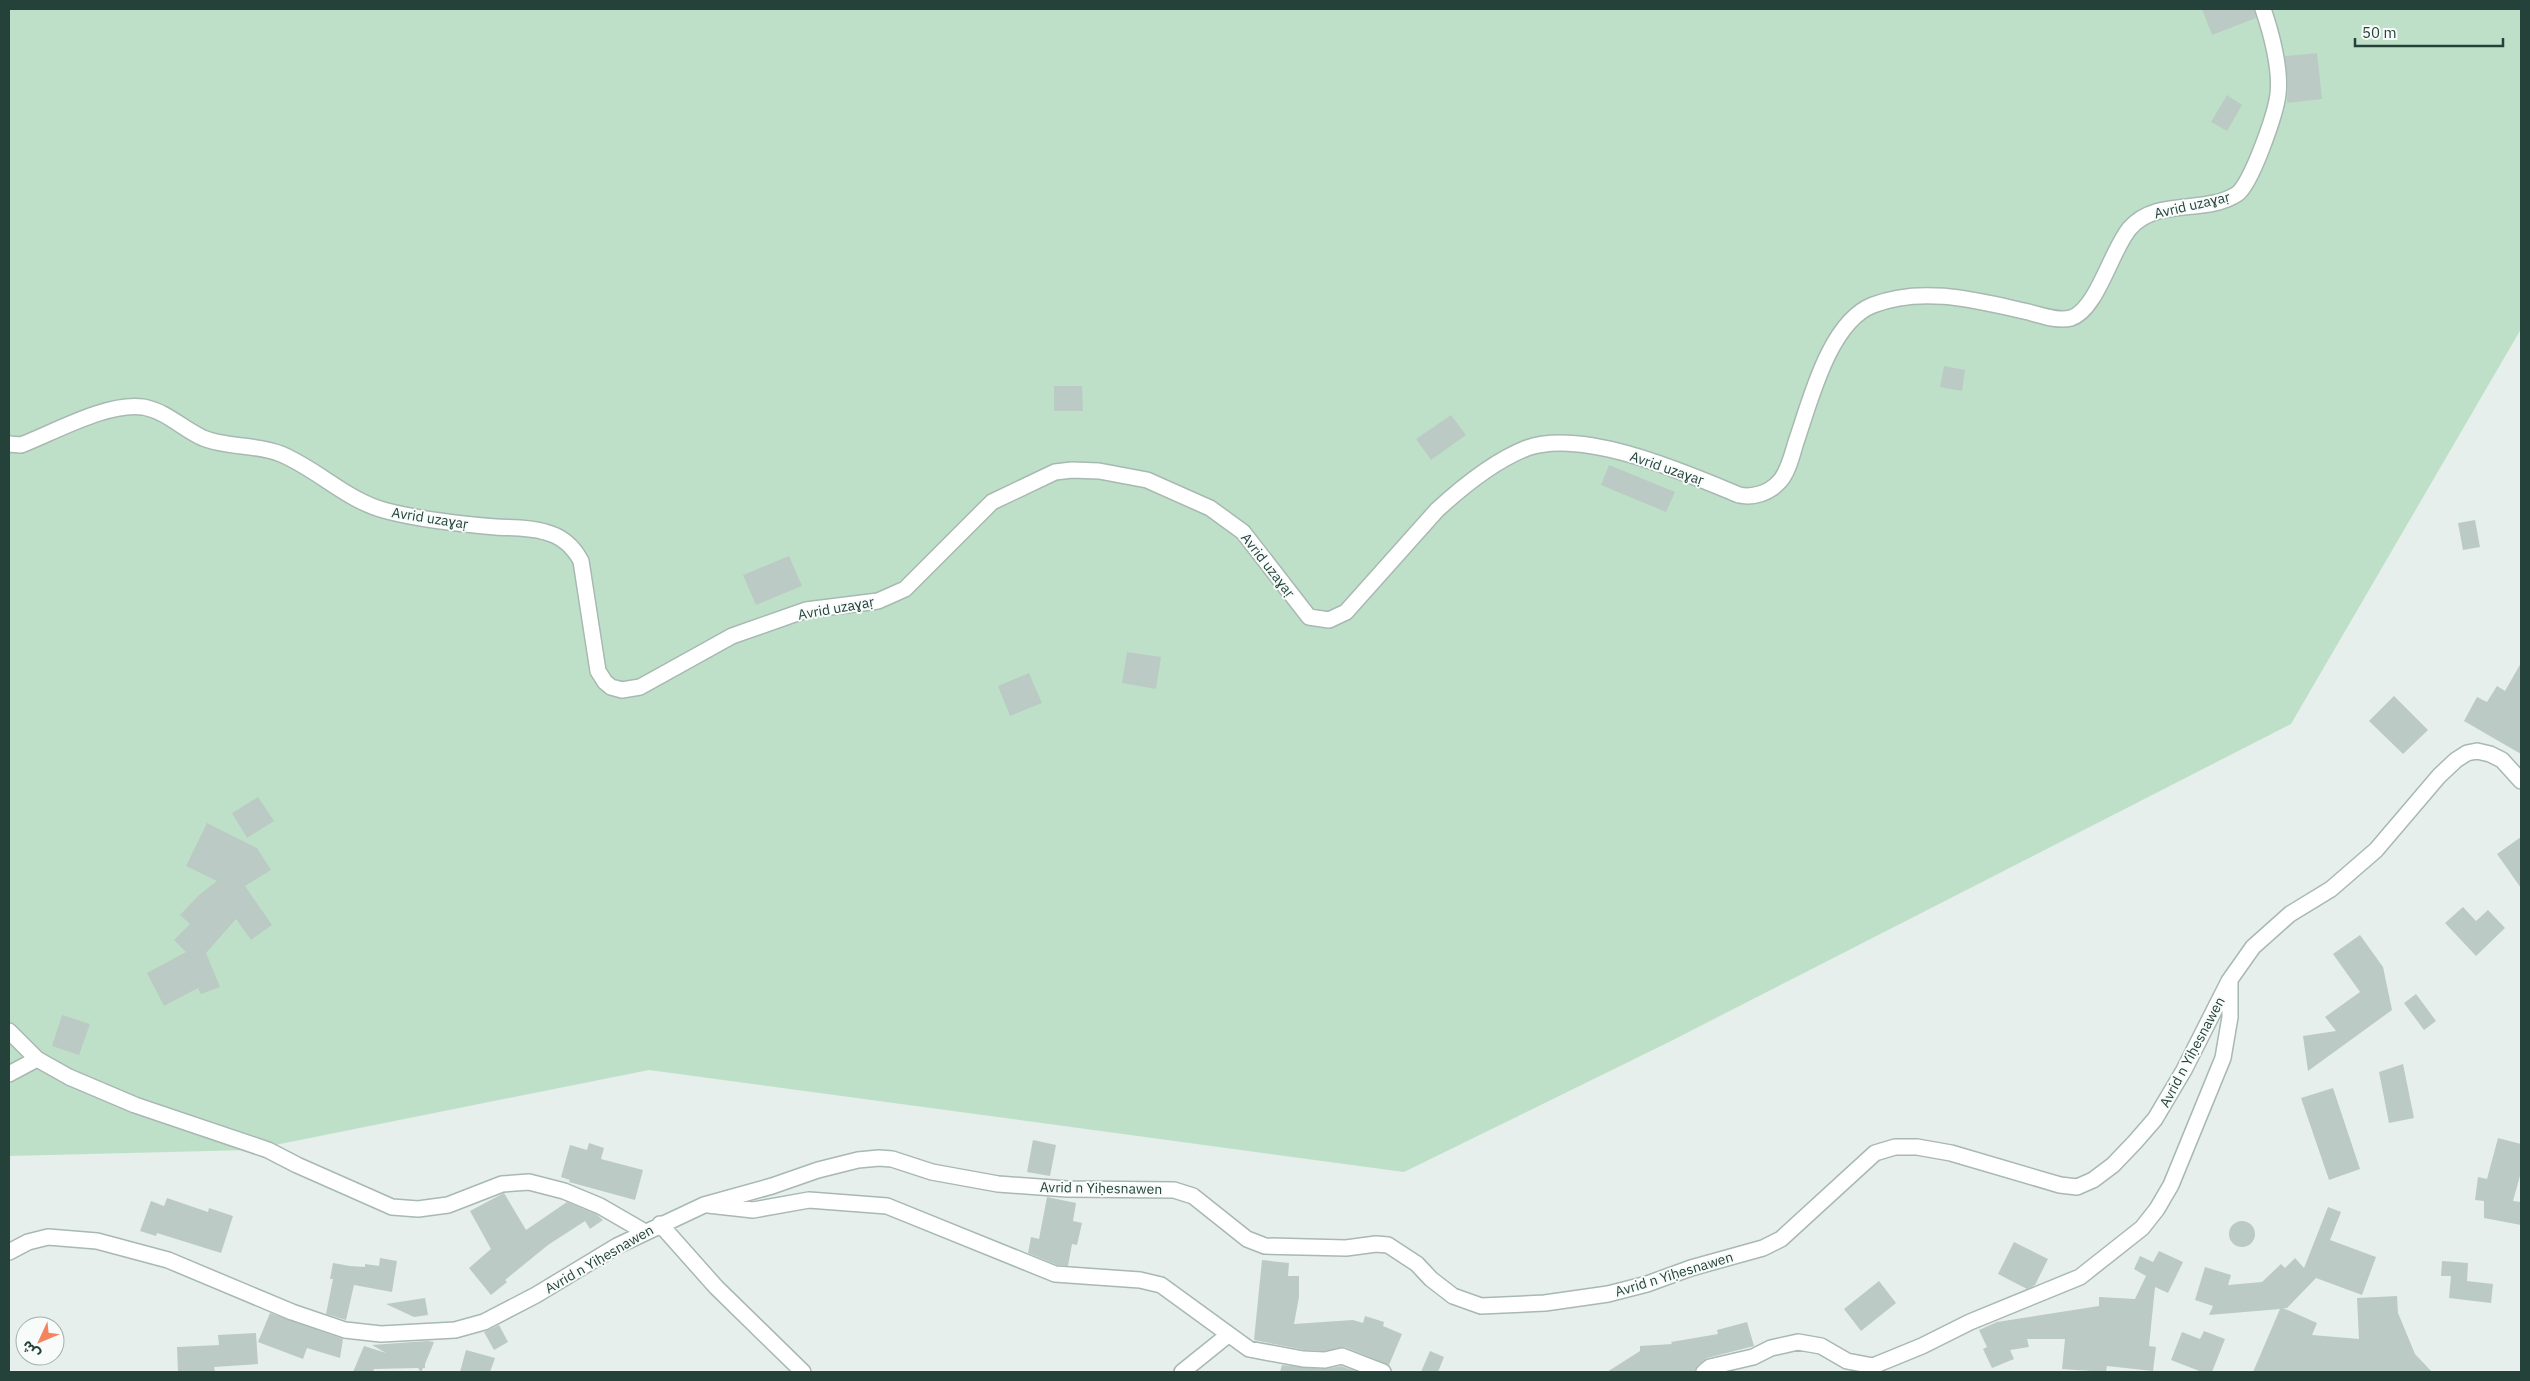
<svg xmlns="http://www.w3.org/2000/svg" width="2530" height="1381" viewBox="0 0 2530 1381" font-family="'IBM Plex Sans','Noto Sans Arabic',sans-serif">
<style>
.green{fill:#bfe0c8}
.building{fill:#bbcac4}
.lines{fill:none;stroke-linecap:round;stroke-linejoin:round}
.minor-casing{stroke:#a8b8b2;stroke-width:18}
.minor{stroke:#fff;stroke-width:15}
.labels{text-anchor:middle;stroke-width:4;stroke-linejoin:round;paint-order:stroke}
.street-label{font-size:14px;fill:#24423a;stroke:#f7fbf9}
</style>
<rect width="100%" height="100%" fill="#e6efeb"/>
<path class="green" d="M 9,9 L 2521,9 L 2521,329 L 2291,724 L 1669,1042 L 1404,1172 L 649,1070 L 250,1150 L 9,1156 Z"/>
<path class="building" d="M 2202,9 L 2254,9 L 2256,18 L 2212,35 Z
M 2317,53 L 2322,99 L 2287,103 L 2288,84 L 2285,56 Z
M 2227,95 L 2242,105 L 2227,131 L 2211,122 Z
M 1944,366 L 1965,370 L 1962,391 L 1940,387 Z
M 1054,386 L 1082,386 L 1083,411 L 1054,411 Z
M 1451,415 L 1466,435 L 1431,460 L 1416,439 Z
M 1609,465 L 1675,492 L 1666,512 L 1601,485 Z
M 2475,520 L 2480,547 L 2463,550 L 2458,523 Z
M 789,556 L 802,586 L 756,605 L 743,575 Z
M 1127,652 L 1161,657 L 1156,689 L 1122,683 Z
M 2521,663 L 2521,754 L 2464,721 L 2477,697 L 2487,702 L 2497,686 L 2505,691 Z
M 1029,673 L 1042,703 L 1010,716 L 998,686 Z
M 2394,696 L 2428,730 L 2403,754 L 2369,721 Z
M 258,797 L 274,821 L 247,838 L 232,813 Z
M 207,823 L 257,848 L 271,870 L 245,886 L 272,925 L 251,940 L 236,919 L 206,953 L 220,987 L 201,994 L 198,988 L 164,1006 L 147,973 L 186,952 L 174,940 L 190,924 L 180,915 L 199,895 L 217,881 L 186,866 Z
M 2521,837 L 2521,888 L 2497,854 Z
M 2463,907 L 2476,921 L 2488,910 L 2505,928 L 2476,956 L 2445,923 Z
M 2360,935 L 2383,967 L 2392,1010 L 2308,1071 L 2303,1036 L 2336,1031 L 2325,1017 L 2360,992 L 2333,954 Z
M 2416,994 L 2436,1021 L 2424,1030 L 2404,1003 Z
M 62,1015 L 90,1024 L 79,1055 L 52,1046 Z
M 2403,1064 L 2414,1118 L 2389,1123 L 2379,1072 Z
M 2333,1088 L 2360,1169 L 2329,1180 L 2301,1098 Z
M 2498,1138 L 2521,1144 L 2521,1172 L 2513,1201 L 2521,1202 L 2521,1225 L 2484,1218 L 2484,1201 L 2475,1200 L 2478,1177 L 2487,1179 Z
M 1033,1140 L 1056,1145 L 1050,1176 L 1027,1172 Z
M 589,1143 L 604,1148 L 601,1159 L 643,1170 L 635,1200 L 569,1182 L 570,1180 L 561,1177 L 570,1145 L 587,1150 Z
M 504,1193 L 526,1230 L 567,1202 L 596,1214 L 603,1220 L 590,1229 L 585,1221 L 548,1245 L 505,1280 L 507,1282 L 491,1295 L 469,1268 L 491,1249 L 470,1211 Z
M 1047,1197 L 1076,1203 L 1073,1221 L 1082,1223 L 1077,1245 L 1072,1244 L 1068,1266 L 1057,1265 L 1028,1253 L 1031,1237 L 1039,1239 Z
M 167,1198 L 208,1212 L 209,1208 L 233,1216 L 221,1253 L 157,1233 L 156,1236 L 140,1231 L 151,1201 L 164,1206 Z
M 2328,1207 L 2341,1212 L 2330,1240 L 2376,1257 L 2362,1295 L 2316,1278 L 2287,1308 L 2283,1308 L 2317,1323 L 2312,1335 L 2359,1339 L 2357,1298 L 2397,1296 L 2398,1313 L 2415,1354 L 2432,1372 L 2253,1372 L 2280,1309 L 2209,1315 L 2213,1306 L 2195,1300 L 2205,1267 L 2231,1275 L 2228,1285 L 2262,1282 L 2281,1264 L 2285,1268 L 2295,1258 L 2304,1268 Z
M2229 1234a13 13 0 1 1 26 0a13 13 0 1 1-26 0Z
M 2014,1242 L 2048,1259 L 2035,1285 L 2027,1289 L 1998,1274 Z
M 2159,1251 L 2183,1262 L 2168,1293 L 2155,1287 L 2149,1346 L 2156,1347 L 2153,1371 L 2107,1366 L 2106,1372 L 2062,1369 L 2065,1339 L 2027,1339 L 2029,1347 L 2010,1350 L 2014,1359 L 1992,1368 L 1983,1349 L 1987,1347 L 1979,1330 L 1997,1322 L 2099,1306 L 2099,1297 L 2135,1299 L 2146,1276 L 2134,1269 L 2140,1256 L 2153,1262 Z
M 380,1258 L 397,1261 L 392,1292 L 354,1285 L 346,1320 L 326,1314 L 333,1279 L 330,1279 L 333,1263 L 350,1266 L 365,1267 L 365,1264 L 379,1266 Z
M 1262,1260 L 1289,1263 L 1288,1276 L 1299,1276 L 1299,1297 L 1294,1324 L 1353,1320 L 1363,1323 L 1365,1316 L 1384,1322 L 1383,1326 L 1402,1334 L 1389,1365 L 1345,1347 L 1324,1351 L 1304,1350 L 1254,1340 Z
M 2442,1261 L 2468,1263 L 2467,1281 L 2493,1284 L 2491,1303 L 2449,1298 L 2451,1276 L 2441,1276 Z
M 1879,1281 L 1896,1303 L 1861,1331 L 1844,1309 Z
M 425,1298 L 428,1315 L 414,1317 L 386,1304 Z
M 270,1313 L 343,1339 L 340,1358 L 307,1348 L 303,1359 L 258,1342 Z
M 1747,1322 L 1754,1346 L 1707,1358 L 1698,1365 L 1695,1372 L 1607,1372 L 1640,1351 L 1640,1346 L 1672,1344 L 1671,1342 L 1718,1334 L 1717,1330 Z
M 499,1325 L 508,1342 L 494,1350 L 484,1332 Z
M 2204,1331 L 2225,1339 L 2212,1372 L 2202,1372 L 2171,1360 L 2182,1332 L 2200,1339 Z
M 256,1333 L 258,1364 L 214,1367 L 215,1372 L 178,1372 L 177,1347 L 219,1345 L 218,1335 Z
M 427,1341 L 434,1342 L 425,1364 L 425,1368 L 423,1368 L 421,1372 L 418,1368 L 374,1369 L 373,1372 L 353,1372 L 364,1346 L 386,1353 L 372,1345 Z
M 466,1350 L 495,1358 L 490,1372 L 460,1372 Z
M 1430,1351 L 1444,1357 L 1438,1372 L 1421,1372 Z
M 1282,1365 L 1325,1369 L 1341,1366 L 1358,1372 L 1280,1372 Z"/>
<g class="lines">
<g class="minor-casing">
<path id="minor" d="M 9,444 L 21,445 C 55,432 107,402 143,407 C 166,411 183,429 203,438 C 227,448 257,444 281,454 C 319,470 347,501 387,511 C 422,520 459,524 496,527 C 511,528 529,527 545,532 C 562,536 573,546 581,561 L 598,671 L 605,682 L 611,687 L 622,690 L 640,687 L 732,636 L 806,610 L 878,601 L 905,589 L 992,502 L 1055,472 L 1072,470 L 1099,471 L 1147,480 L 1210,508 L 1243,532 L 1309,617 L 1329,620 L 1346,612 L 1437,510 C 1461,488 1496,460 1527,448 C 1584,428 1686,473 1739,495 C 1753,498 1769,493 1779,482 C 1788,473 1792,455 1796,442 C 1810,402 1829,322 1873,305 C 1922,286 1975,300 2024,311 C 2038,314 2057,322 2071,318 C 2097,310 2112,248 2130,228 C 2157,197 2205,215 2237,194 C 2251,185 2276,113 2278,94 C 2281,69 2271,32 2263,9
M 9,1031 L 37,1059 L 69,1077 L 135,1105 L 268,1150 L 297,1165 L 392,1207 L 418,1209 L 448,1205 L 502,1184 L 529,1182 L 564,1191 L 600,1206 L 645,1232
M 9,1074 L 37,1059
M 708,1205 L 753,1210 L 809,1200 L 887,1206 L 1055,1274 L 1140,1280 L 1161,1285 L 1249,1349 L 1303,1359 L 1325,1360 L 1342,1356 L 1383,1372
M 660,1224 L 716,1287 L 803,1372
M 9,1252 L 28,1242 L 48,1237 L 97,1241 L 168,1260 L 292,1312 L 345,1330 L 381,1334 L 455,1330 L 484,1322 L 536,1295 L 617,1246 L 704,1205 L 772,1186 L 818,1170 L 858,1160 L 879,1158 L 892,1159 L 932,1172 L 998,1184 L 1067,1189 L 1174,1190 L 1193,1196 L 1247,1239 L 1265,1246 L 1346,1248 L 1376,1244 L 1388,1245 L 1417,1264 L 1431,1279 L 1453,1296 L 1481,1306 L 1545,1303 L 1608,1294 L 1647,1284 L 1691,1268 L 1763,1248 L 1781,1239 L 1875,1153 L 1895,1147 L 1917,1147 L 1951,1153 L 2060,1185 L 2077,1187 L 2093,1180 L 2113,1165 L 2135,1142 L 2155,1119 L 2184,1070 L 2229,981 L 2253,947 L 2290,914 L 2331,889 L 2376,850 L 2439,776 L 2456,760 L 2467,753 L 2477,751 L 2490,754 L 2502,760 L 2521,781
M 1182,1372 L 1228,1335
M 1704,1372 L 1710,1367 L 1753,1357 L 1771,1348 L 1798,1342 L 1821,1346 L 1847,1361 L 1873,1366 L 1922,1346 L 1970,1322 L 2080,1277 L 2142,1228 L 2157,1209 L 2171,1185 L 2223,1058 L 2230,1017 L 2230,982"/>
</g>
<use href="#minor" class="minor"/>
</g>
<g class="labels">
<g class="street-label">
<text transform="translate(2192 205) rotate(-13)" y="5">Avrid uzaɣaṛ</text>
<text transform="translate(1667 468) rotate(19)" y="5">Avrid uzaɣaṛ</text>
<text transform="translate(430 518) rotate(9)" y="5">Avrid uzaɣaṛ</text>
<text transform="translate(1268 565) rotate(52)" y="5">Avrid uzaɣaṛ</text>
<text transform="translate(836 608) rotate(-10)" y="5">Avrid uzaɣaṛ</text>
<text transform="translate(2192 1052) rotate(-62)" y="5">Avrid n Yiḥesnawen</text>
<text transform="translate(1101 1188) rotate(1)" y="5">Avrid n Yiḥesnawen</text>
<text transform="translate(599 1259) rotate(-30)" y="5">Avrid n Yiḥesnawen</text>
<text transform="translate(1674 1274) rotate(-17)" y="5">Avrid n Yiḥesnawen</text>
</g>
</g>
<rect width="2530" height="1381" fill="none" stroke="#24423a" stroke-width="20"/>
<g transform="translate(40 1341) rotate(226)"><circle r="24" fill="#f7fbf9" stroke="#a3b1ad"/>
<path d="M0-4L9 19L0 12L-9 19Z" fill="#f4845f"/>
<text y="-8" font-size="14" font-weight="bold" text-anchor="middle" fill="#24423a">ش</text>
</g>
<path d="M2355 38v8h148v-8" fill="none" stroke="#24423a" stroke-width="2.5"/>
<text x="2362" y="38" font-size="15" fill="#24423a" stroke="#f7fbf9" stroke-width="4" paint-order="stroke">50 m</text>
</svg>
